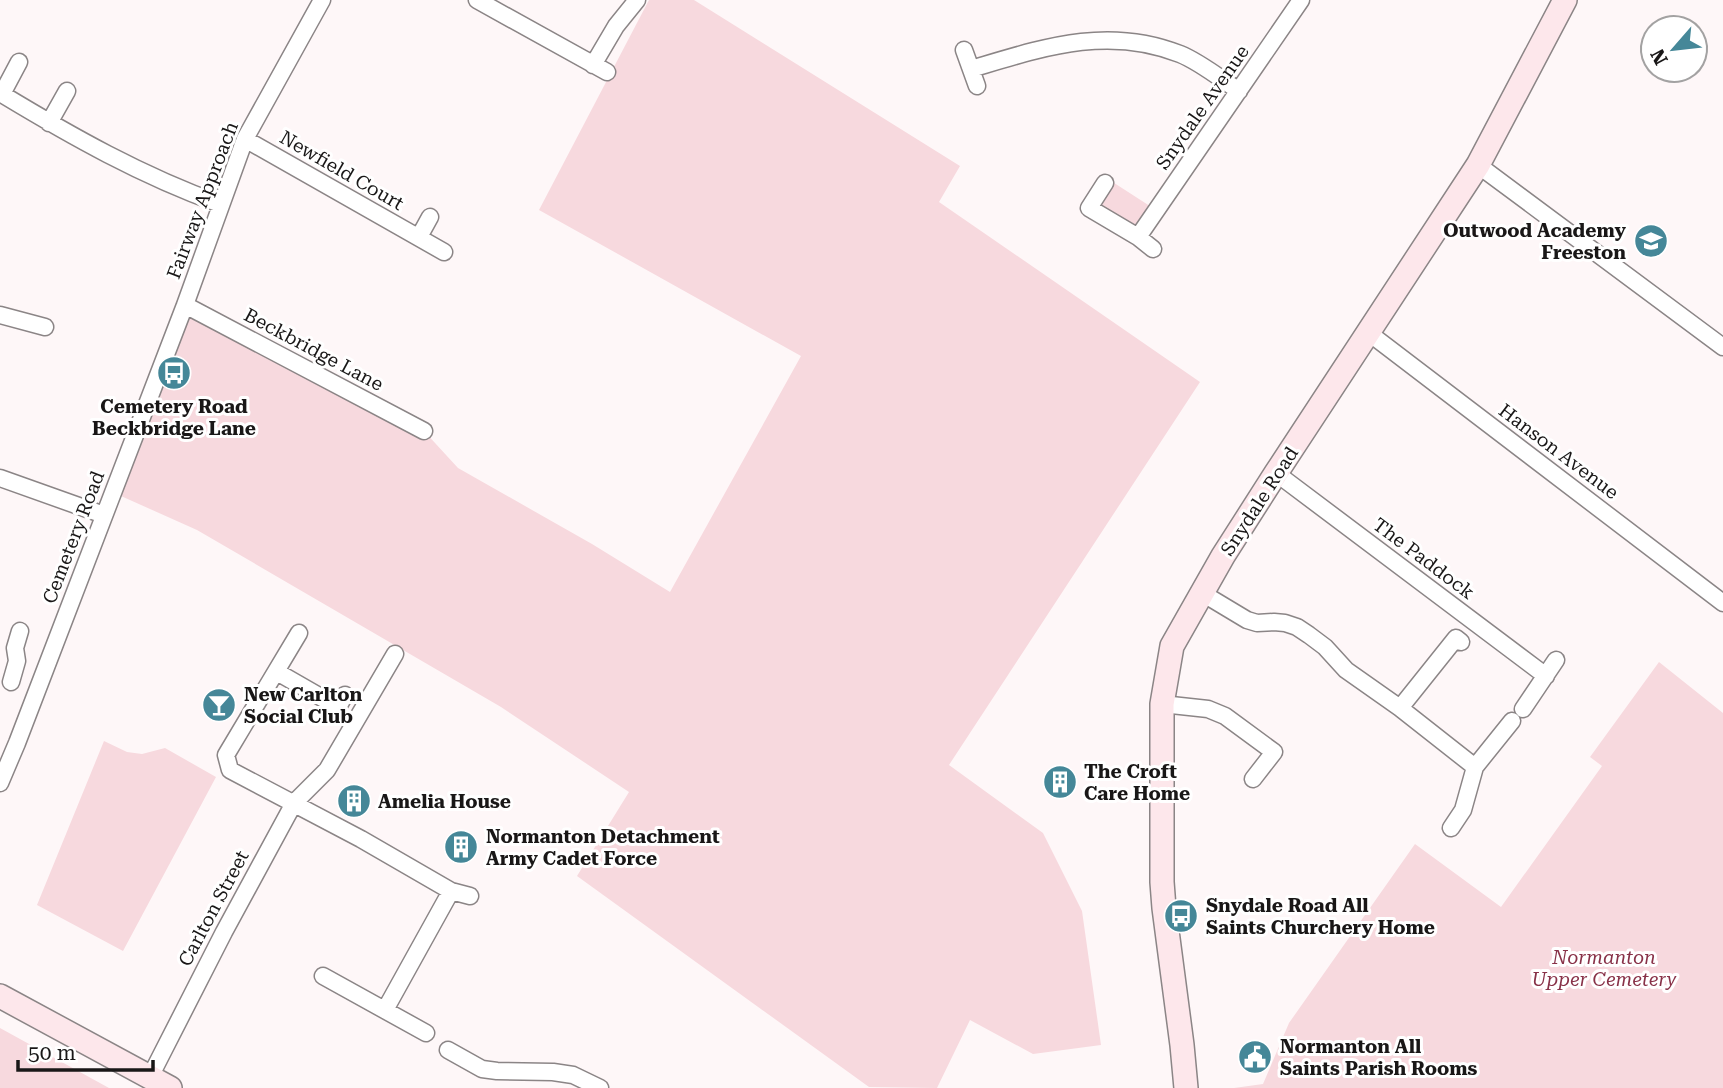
<svg xmlns="http://www.w3.org/2000/svg" width="1723" height="1088" viewBox="0 0 1723 1088" font-family="'Roboto Serif',serif">
<style>
.green{fill:#f7d9de}
.lines{fill:none;stroke-linecap:round;stroke-linejoin:round}
.street-casing{stroke:#8b8586;stroke-width:19}
.secondary-casing{stroke:#8b8586;stroke-width:26}
.street{stroke:#fff;stroke-width:16}
.secondary{stroke:#fde7eb;stroke-width:23}
.labels{text-anchor:middle;stroke-width:6;stroke-linejoin:round;paint-order:stroke}
.street-label{font-size:19px;fill:#191717;stroke:#fff}
.poi-label{font-size:19px;font-weight:bold;fill:#191717;stroke:#fff;text-anchor:start}
.park-label{font-size:19px;font-style:italic;fill:#883148;stroke:#fff}
</style>
<rect width="100%" height="100%" fill="#fef7f8"/>
<path class="green" d="M 649,0 L 694,0 L 960,166 L 939,202 L 1200,382 L 949,765 L 1043,833 L 1082,911 L 1101,1045 L 1033,1054 L 970,1020 L 937,1088 L 869,1087 L 577,876 L 629,792 L 501,707 L 197,530 L 112,492 L 185,305 L 424,431 L 458,468 L 592,544 L 670,592 L 801,356 L 539,210 Z
M 1108,179 L 1156,210 L 1138,237 L 1089,208 Z
M 1659,662 L 1723,713 L 1723,1088 L 1234,1088 L 1263,1084 L 1289,1023 L 1415,844 L 1501,907 L 1602,766 L 1590,757 Z
M 104,741 L 127,752 L 142,754 L 165,748 L 216,777 L 123,951 L 37,905 Z
M 0,1028 L 109,1088 L 0,1088 Z"/>
<g class="lines">
<g class="street-casing">
<path id="street" d="M 477,0 L 607,72
M 964,50 L 977,86
M 593,65 L 616,26 L 637,0
M 971,69 C 1042,48 1107,25 1180,54 C 1200,62 1221,79 1239,91
M 0,93 C 71,136 142,176 220,204
M 2,94 L 19,62
M 49,123 L 67,91
M 245,139 L 444,252
M 1478,165 L 1723,347
M 1105,183 L 1089,208 L 1138,237 L 1153,249
M 419,237 L 430,217
M 1138,237 L 1301,0
M 185,305 L 424,431
M 0,315 L 45,327
M 1369,333 L 1723,603
M 1276,473 L 1546,676
M 0,478 L 104,515
M 1202,593 L 1247,620 L 1257,623 L 1274,622 L 1285,623 L 1297,627 L 1309,635 L 1325,647 L 1346,670 L 1400,708 L 1475,767
M 299,633 L 226,755 L 230,770 L 361,839 L 451,891 L 470,896
M 277,672 L 338,707 L 345,695
M 11,682 L 17,661 L 15,648 L 20,631
M 1162,704 L 1208,709 L 1225,716 L 1274,752 L 1253,779
M 1400,708 L 1456,638 L 1461,642
M 1523,709 L 1556,660
M 0,783 L 17,743 L 185,305 L 245,139 L 322,0
M 1451,828 L 1463,810 L 1475,767 L 1512,721
M 323,976 L 426,1033
M 385,1010 L 451,891
M 448,1050 L 482,1069 L 497,1071 L 553,1072 L 573,1075 L 600,1088
M 150,1077 L 224,932 L 294,803 L 327,770 L 395,654"/>
</g>
<g class="secondary-casing">
<path id="secondary" d="M 0,996 L 170,1088
M 1186,1088 L 1182,1045 L 1164,908 L 1162,882 L 1162,704 L 1172,646 L 1223,556 L 1276,473 L 1478,165 L 1565,0"/>
</g>
<use href="#street" class="street"/>
<use href="#secondary" class="secondary"/>
</g>
<defs>
<g id="school-disc" transform="scale(1.75)"><circle r="9.5" fill="#458798" stroke="#fff"/><path d="M0-5L7-2L0 1L-7-2ZM-4 1L0 2.5L4 1V4Q0 6-4 4Z" fill="#fff"/></g>
<g id="bus-disc" transform="scale(1.75)"><circle r="9.5" fill="#458798" stroke="#fff"/><path d="M-5-6H5V4H4V6H2V4H-2V6H-4V4H-5ZM-3.5-4V0h7V-4ZM-3.5 1.2v1.5H-2V1.2ZM2 1.2v1.5H3.5V1.2Z" fill="#fff"/></g>
<g id="bar-disc" transform="scale(1.75)"><circle r="9.5" fill="#458798" stroke="#fff"/><path d="M-6-5H6L.8 .8V4.5H3.5V6h-7V4.5H-.8V.8Z" fill="#fff"/></g>
<g id="building-disc" transform="scale(1.75)"><circle r="9.5" fill="#458798" stroke="#fff"/><path d="M-4-6H4V6H1V3H-1V6H-4ZM-2.5-4.3h1.7v1.8h-1.7ZM.8-4.3h1.7v1.8H.8ZM-2.5-1h1.7V.8h-1.7ZM.8-1h1.7V.8H.8Z" fill="#fff"/></g>
<g id="civic-disc" transform="scale(1.75)"><circle r="9.5" fill="#458798" stroke="#fff"/><path d="M-.6-6.5H3V-4.5H.6V-3L4-1V1h2V6H-6V1h2V-1L-.6-3ZM-1.2 2.5V6h2.4V2.5Z" fill="#fff"/></g>
</defs>
<g fill-rule="evenodd">
<use href="#school-disc" x="1651" y="241"/>
<use href="#bus-disc" x="174" y="373"/>
<use href="#bar-disc" x="219" y="705"/>
<use href="#building-disc" x="1060" y="782"/>
<use href="#building-disc" x="354" y="801"/>
<use href="#building-disc" x="461" y="847"/>
<use href="#bus-disc" x="1181" y="916"/>
<use href="#civic-disc" x="1255" y="1057"/>
</g>
<g class="labels">
<g class="street-label">
<text transform="translate(1202 107) rotate(-55)" y="7">Snydale Avenue</text>
<text transform="translate(342 170) rotate(30)" y="7">Newfield Court</text>
<text transform="translate(202 200) rotate(-69)" y="7">Fairway Approach</text>
<text transform="translate(314 349) rotate(28)" y="7">Beckbridge Lane</text>
<text transform="translate(1559 451) rotate(37)" y="7">Hanson Avenue</text>
<text transform="translate(1259 501) rotate(-57)" y="7">Snydale Road</text>
<text transform="translate(73 537) rotate(-69)" y="7">Cemetery Road</text>
<text transform="translate(1424 558) rotate(37)" y="7">The Paddock</text>
<text transform="translate(213 908) rotate(-62)" y="7">Carlton Street</text>
</g>
<g class="poi-label">
<text x="1626" y="237" text-anchor="end">Outwood Academy<tspan x="1626" dy="22">Freeston</tspan></text>
<text x="174" y="413" text-anchor="middle">Cemetery Road<tspan x="174" dy="22">Beckbridge Lane</tspan></text>
<text x="244" y="701">New Carlton<tspan x="244" dy="22">Social Club</tspan></text>
<text x="1084" y="778">The Croft<tspan x="1084" dy="22">Care Home</tspan></text>
<text x="378" y="808">Amelia House</text>
<text x="486" y="843">Normanton Detachment<tspan x="486" dy="22">Army Cadet Force</tspan></text>
<text x="1206" y="912">Snydale Road All<tspan x="1206" dy="22">Saints Churchery Home</tspan></text>
<text x="1280" y="1053">Normanton All<tspan x="1280" dy="22">Saints Parish Rooms</tspan></text>
</g>
<g class="park-label">
<text x="1604" y="964">Normanton<tspan x="1604" dy="22">Upper Cemetery</tspan></text>
</g>
</g>
<g transform="translate(1674 49) rotate(242)"><circle r="33" fill="#ffffff" stroke="#a3a2a2" stroke-width="2"/>
<path d="M0-5L12 26L0 18L-12 26Z" fill="#458798"/>
<text y="-10" font-size="19" font-weight="bold" text-anchor="middle" fill="#191717">N</text>
</g>
<path d="M18 1060v10h135v-10" fill="none" stroke="#191717" stroke-width="3.5"/>
<text x="28" y="1060" font-size="21" fill="#191717" stroke="#ffffff" stroke-width="5" paint-order="stroke">50 m</text>
</svg>
